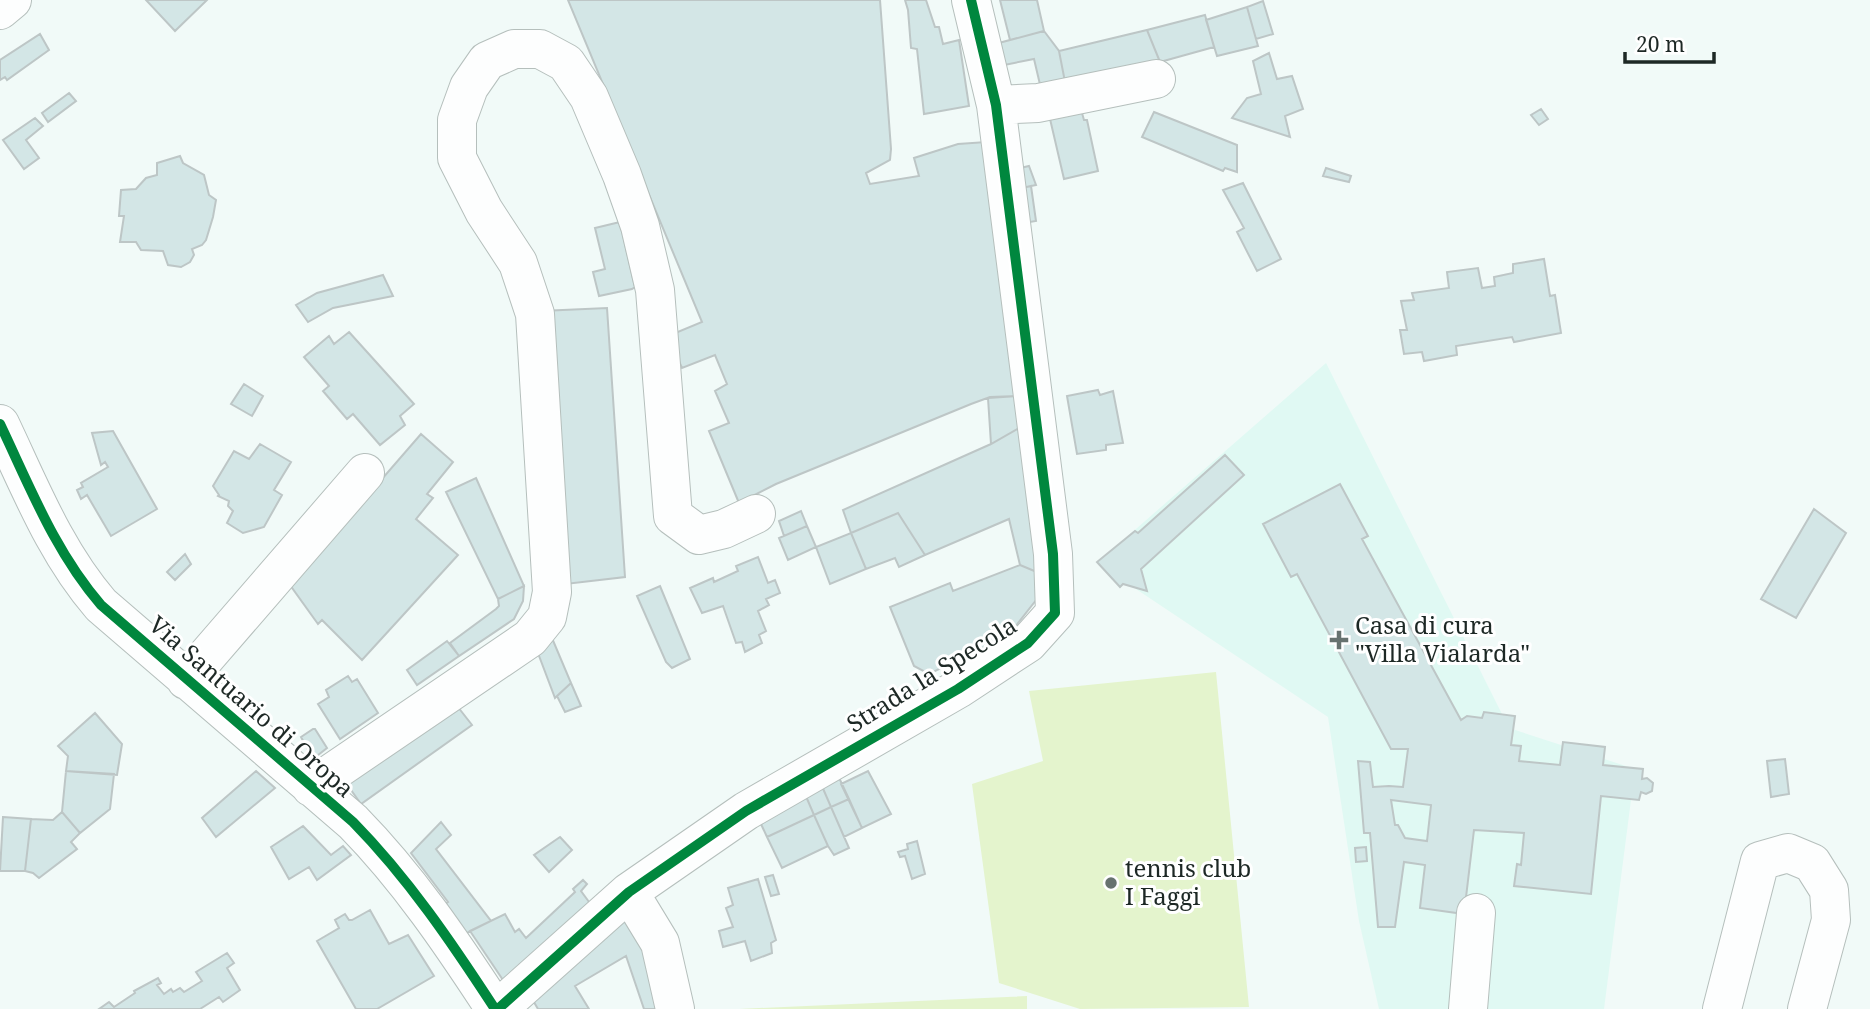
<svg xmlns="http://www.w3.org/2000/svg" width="1870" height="1009" viewBox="0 0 1870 1009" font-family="'Noto Serif',serif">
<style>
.built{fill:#e0f9f3}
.green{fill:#e4f4cd}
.building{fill:#d3e6e6;stroke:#bdc6c6;stroke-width:2;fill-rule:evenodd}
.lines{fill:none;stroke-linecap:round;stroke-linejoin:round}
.minor-casing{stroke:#b5bfbc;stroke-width:40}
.minor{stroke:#fdfefe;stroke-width:38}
.cycleway-casing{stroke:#fff;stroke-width:15}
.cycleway{stroke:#00873e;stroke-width:10}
.poi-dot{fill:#67726f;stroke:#fff;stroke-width:2.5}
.labels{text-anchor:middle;stroke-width:6;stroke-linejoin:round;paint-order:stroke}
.poi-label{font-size:24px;fill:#1d2825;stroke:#fff;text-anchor:start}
.street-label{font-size:24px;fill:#1d2825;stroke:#fff}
</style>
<rect width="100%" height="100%" fill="#f1faf8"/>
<path class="built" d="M 1326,363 L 1509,728 L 1635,769 L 1604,1009 L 1379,1009 L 1359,921 L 1328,717 L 1097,563 Z"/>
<path class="green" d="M 1216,672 L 1249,1007 L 1080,1009 L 999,983 L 972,784 L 1043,761 L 1029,691 Z
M 1027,996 L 1027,1009 L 739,1009 Z"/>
<path class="building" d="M 146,0 L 207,0 L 175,31 Z
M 568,0 L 880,0 L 891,149 L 890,160 L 866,173 L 870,184 L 919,176 L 914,158 L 958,144 L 986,142 L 1019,396 L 990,397 L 971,404 L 776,484 L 739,503 L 709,431 L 729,423 L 715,391 L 727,384 L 715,355 L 682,368 L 668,336 L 702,322 Z
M 905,0 L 926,0 L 935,27 L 939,27 L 943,44 L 959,40 L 969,106 L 924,114 L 917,49 L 911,48 L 908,10 Z
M 1000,0 L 1037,0 L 1044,31 L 1010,40 Z
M 1263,1 L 1273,34 L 1256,39 L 1247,7 Z
M 1247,7 L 1258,46 L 1217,56 L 1206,20 Z
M 1205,15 L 1214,47 L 1160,62 L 1147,30 Z
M 1147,30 L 1160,62 L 1066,87 L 1059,51 Z
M 1044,31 L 1059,51 L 1066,87 L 1042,93 L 1034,59 L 999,66 L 995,44 Z
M 40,34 L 49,50 L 7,80 L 5,77 L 0,80 L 0,60 Z
M 1269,53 L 1277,79 L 1292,76 L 1303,109 L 1285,116 L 1290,137 L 1232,118 L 1247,98 L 1261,94 L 1253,61 Z
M 69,93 L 76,101 L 48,122 L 42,113 Z
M 1047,106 L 1082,113 L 1084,120 L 1087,120 L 1098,171 L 1064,179 Z
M 1541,109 L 1548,119 L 1539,125 L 1531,115 Z
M 1154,112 L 1237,145 L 1237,172 L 1225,168 L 1223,171 L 1142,137 Z
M 35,118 L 43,126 L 26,140 L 39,158 L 24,169 L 3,140 Z
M 180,156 L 183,163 L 204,175 L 209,195 L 216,200 L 213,217 L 206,240 L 202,245 L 192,249 L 194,255 L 190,262 L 181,267 L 168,265 L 163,251 L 141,250 L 136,242 L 120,242 L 124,216 L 119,216 L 121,190 L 136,189 L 146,178 L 157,175 L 157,163 Z
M 1029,166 L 1036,185 L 1013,190 L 1012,170 Z
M 1326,168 L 1351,176 L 1349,182 L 1323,176 Z
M 1243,183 L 1281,259 L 1257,271 L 1237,232 L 1244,228 L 1223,190 Z
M 1031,186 L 1036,221 L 1017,224 L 1013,190 Z
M 620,222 L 635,287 L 632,289 L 599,296 L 593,272 L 605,269 L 595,228 Z
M 1544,259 L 1550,296 L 1555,295 L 1561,333 L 1514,342 L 1512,337 L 1456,346 L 1457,355 L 1424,361 L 1422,352 L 1404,354 L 1400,330 L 1407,330 L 1401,301 L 1414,300 L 1412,293 L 1449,288 L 1447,272 L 1478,268 L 1482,288 L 1495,286 L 1494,277 L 1513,273 L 1513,264 Z
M 383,275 L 393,296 L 333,308 L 308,322 L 296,305 L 317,293 Z
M 607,308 L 625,577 L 557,585 L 541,311 Z
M 349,332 L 414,404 L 400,416 L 405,425 L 380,445 L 353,414 L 347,419 L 323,391 L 329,386 L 304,357 L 329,336 L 334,344 Z
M 244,384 L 263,396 L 252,416 L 231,404 Z
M 1098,390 L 1100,395 L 1113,391 L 1123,443 L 1106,445 L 1106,450 L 1077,454 L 1067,396 Z
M 1019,396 L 1021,427 L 991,444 L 988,398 Z
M 1021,427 L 1044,575 L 1020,565 L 1009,519 L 925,555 L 898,513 L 851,533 L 843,510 L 991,444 Z
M 113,431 L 157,509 L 111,536 L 87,495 L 81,499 L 77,490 L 83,487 L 81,483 L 108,467 L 105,462 L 101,465 L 92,433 Z
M 421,434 L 453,462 L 427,494 L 433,498 L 416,519 L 458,555 L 362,660 L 322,620 L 318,624 L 290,585 Z
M 260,444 L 291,462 L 274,490 L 282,495 L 264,527 L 243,533 L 227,523 L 233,511 L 228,506 L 229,501 L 218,496 L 219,495 L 213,486 L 234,451 L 249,459 Z
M 1225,455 L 1244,475 L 1141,569 L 1147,591 L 1123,584 L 1120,587 L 1097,562 L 1135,531 L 1138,533 Z
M 476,478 L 524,586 L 498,599 L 446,492 Z
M 1340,484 L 1368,536 L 1362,539 L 1461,720 L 1467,716 L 1482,718 L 1484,712 L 1515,716 L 1511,745 L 1521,746 L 1519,761 L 1560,765 L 1563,742 L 1605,747 L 1603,765 L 1643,769 L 1642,779 L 1647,778 L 1653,783 L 1652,791 L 1646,794 L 1641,792 L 1639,800 L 1601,796 L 1591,894 L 1514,886 L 1517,864 L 1521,865 L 1524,833 L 1474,830 L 1464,914 L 1420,908 L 1425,865 L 1404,862 L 1395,927 L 1378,927 L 1370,833 L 1364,833 L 1358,761 L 1370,762 L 1373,787 L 1389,786 L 1403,787 L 1408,749 L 1391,749 L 1297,574 L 1291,577 L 1263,524 ZM 1391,800 L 1431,805 L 1427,841 L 1405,838 L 1398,825 L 1395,825 Z
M 1814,509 L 1846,533 L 1796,618 L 1761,599 Z
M 801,511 L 807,526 L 784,536 L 779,521 Z
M 898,513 L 925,555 L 899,567 L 895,558 L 866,569 L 851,533 Z
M 807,526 L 816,547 L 788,560 L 779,538 Z
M 851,533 L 866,569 L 830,584 L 816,547 Z
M 185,554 L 191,564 L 175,580 L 167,572 Z
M 758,557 L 768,583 L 775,580 L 780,593 L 766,599 L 769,605 L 758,611 L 766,631 L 759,635 L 762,643 L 745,652 L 742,642 L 736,643 L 723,606 L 702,613 L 690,588 L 713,578 L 714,582 L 738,571 L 736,566 Z
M 1020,565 L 1044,575 L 1044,590 L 1015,627 L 1000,640 L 929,674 L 914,666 L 890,607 L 950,583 L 953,591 Z
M 524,586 L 523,601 L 514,619 L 459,656 L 450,643 L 496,609 L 499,606 L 498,599 Z
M 660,586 L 690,659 L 672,668 L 666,662 L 637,596 Z
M 549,631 L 571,683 L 555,698 L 533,640 Z
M 447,641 L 459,656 L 417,685 L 407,670 Z
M 348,676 L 352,682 L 357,679 L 378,713 L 340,739 L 318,704 L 329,697 L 326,690 Z
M 571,683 L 581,706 L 565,712 L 557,696 Z
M 454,702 L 472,725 L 361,804 L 344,780 Z
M 95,713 L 122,744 L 117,775 L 66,771 L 68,756 L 58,746 Z
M 313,729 L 315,729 L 327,748 L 313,759 L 301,737 Z
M 1785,759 L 1789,794 L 1771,797 L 1767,761 Z
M 834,767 L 849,799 L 831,807 L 818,777 Z
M 66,771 L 114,774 L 110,809 L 80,833 L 62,812 Z
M 256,771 L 275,788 L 216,837 L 202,818 Z
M 868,771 L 891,814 L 862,828 L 841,784 Z
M 818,777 L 831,807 L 814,815 L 802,787 Z
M 802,787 L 814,815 L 767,837 L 754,809 Z
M 849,799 L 862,828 L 844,837 L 831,807 Z
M 831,807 L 849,848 L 834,855 L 828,846 L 814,815 Z
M 62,812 L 80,833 L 71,842 L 77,849 L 39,878 L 33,873 L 25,871 L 31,819 L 53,820 Z
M 814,815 L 828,846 L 782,868 L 767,837 Z
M 3,817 L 31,819 L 25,871 L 0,871 Z
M 441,822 L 451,835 L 436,849 L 491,921 L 453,940 L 436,910 L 448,902 L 411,853 Z
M 303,826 L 331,855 L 343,846 L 351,855 L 317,880 L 309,867 L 289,879 L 271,847 Z
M 560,837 L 572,850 L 549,872 L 534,855 Z
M 917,841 L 925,874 L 912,879 L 905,856 L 900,857 L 898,852 L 908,849 L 907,844 Z
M 1366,847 L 1367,861 L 1356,862 L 1355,848 Z
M 773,875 L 779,894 L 771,896 L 765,877 Z
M 758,879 L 776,940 L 771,943 L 772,953 L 751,961 L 745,941 L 723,947 L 719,931 L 733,927 L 726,908 L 733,905 L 728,888 Z
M 583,880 L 587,884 L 581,891 L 592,906 L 505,983 L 470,931 L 505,914 L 515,932 L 519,929 L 526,938 L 575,892 L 573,889 Z
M 370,910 L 389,944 L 408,935 L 434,976 L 377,1009 L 356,1009 L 317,941 L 339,928 L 335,920 L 345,914 L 349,920 L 352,920 Z
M 620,912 L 644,943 L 659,1009 L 644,1009 L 626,956 L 575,986 L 589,1009 L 538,1009 L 528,992 Z
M 227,953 L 234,963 L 227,968 L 240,990 L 223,1002 L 219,997 L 200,1009 L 99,1009 L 109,1002 L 114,1007 L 135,993 L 134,991 L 158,978 L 161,983 L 157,985 L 164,994 L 171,989 L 173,992 L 180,988 L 184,992 L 202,981 L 196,972 Z"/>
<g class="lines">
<g class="minor-casing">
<path id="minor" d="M 0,10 L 12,0
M 996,105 L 1038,103 L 1156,79
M 0,424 C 30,487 55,552 101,605 L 353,822 C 408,878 452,943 495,1009
M 186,680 L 365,473
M 311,787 L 530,638 L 547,617 L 552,592 L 535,314 L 518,263 L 484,211 L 457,158 L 457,120 L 469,87 L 487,61 L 514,49 L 540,49 L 566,63 L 589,97 L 622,175 L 640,226 L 655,290 L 673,516 L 699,535 L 724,529 L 756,514
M 629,892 L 660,943 L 675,1009
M 498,1009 L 629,892 L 746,811 L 958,689 L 1028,643 L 1055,613 L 1053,554 L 996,105 L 971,0
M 1468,1009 L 1476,913
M 1722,1009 L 1760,861 L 1788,853 L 1812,863 L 1829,890 L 1831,920 L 1807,1009"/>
</g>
<use href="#minor" class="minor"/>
<g class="cycleway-casing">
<path id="cycleway" d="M 0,424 C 30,487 55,552 101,605 L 353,822 C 408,878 452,943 495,1009
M 498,1009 L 629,892 L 746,811 L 958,689 L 1028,643 L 1055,613 L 1053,554 L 996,105 L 971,0"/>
</g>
<use href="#cycleway" class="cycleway"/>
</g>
<g class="poi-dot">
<path d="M1335.5 629.5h7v7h7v7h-7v7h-7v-7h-7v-7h7z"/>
<circle cx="1111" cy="883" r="7"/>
</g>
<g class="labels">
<g class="poi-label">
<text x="1355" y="634">Casa di cura<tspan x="1355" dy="28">"Villa Vialarda"</tspan></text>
<text x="1125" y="877">tennis club<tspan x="1125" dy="28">I Faggi</tspan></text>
</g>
<g class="street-label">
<text transform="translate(932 675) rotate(-32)" y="8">Strada la Specola</text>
<text transform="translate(251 707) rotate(41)" y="8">Via Santuario di Oropa</text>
</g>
</g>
<path d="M1625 52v10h89v-10" fill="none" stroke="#1d2825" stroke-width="3.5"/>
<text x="1636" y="52" font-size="21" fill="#1d2825" stroke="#ffffff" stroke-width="5" paint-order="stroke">20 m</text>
</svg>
